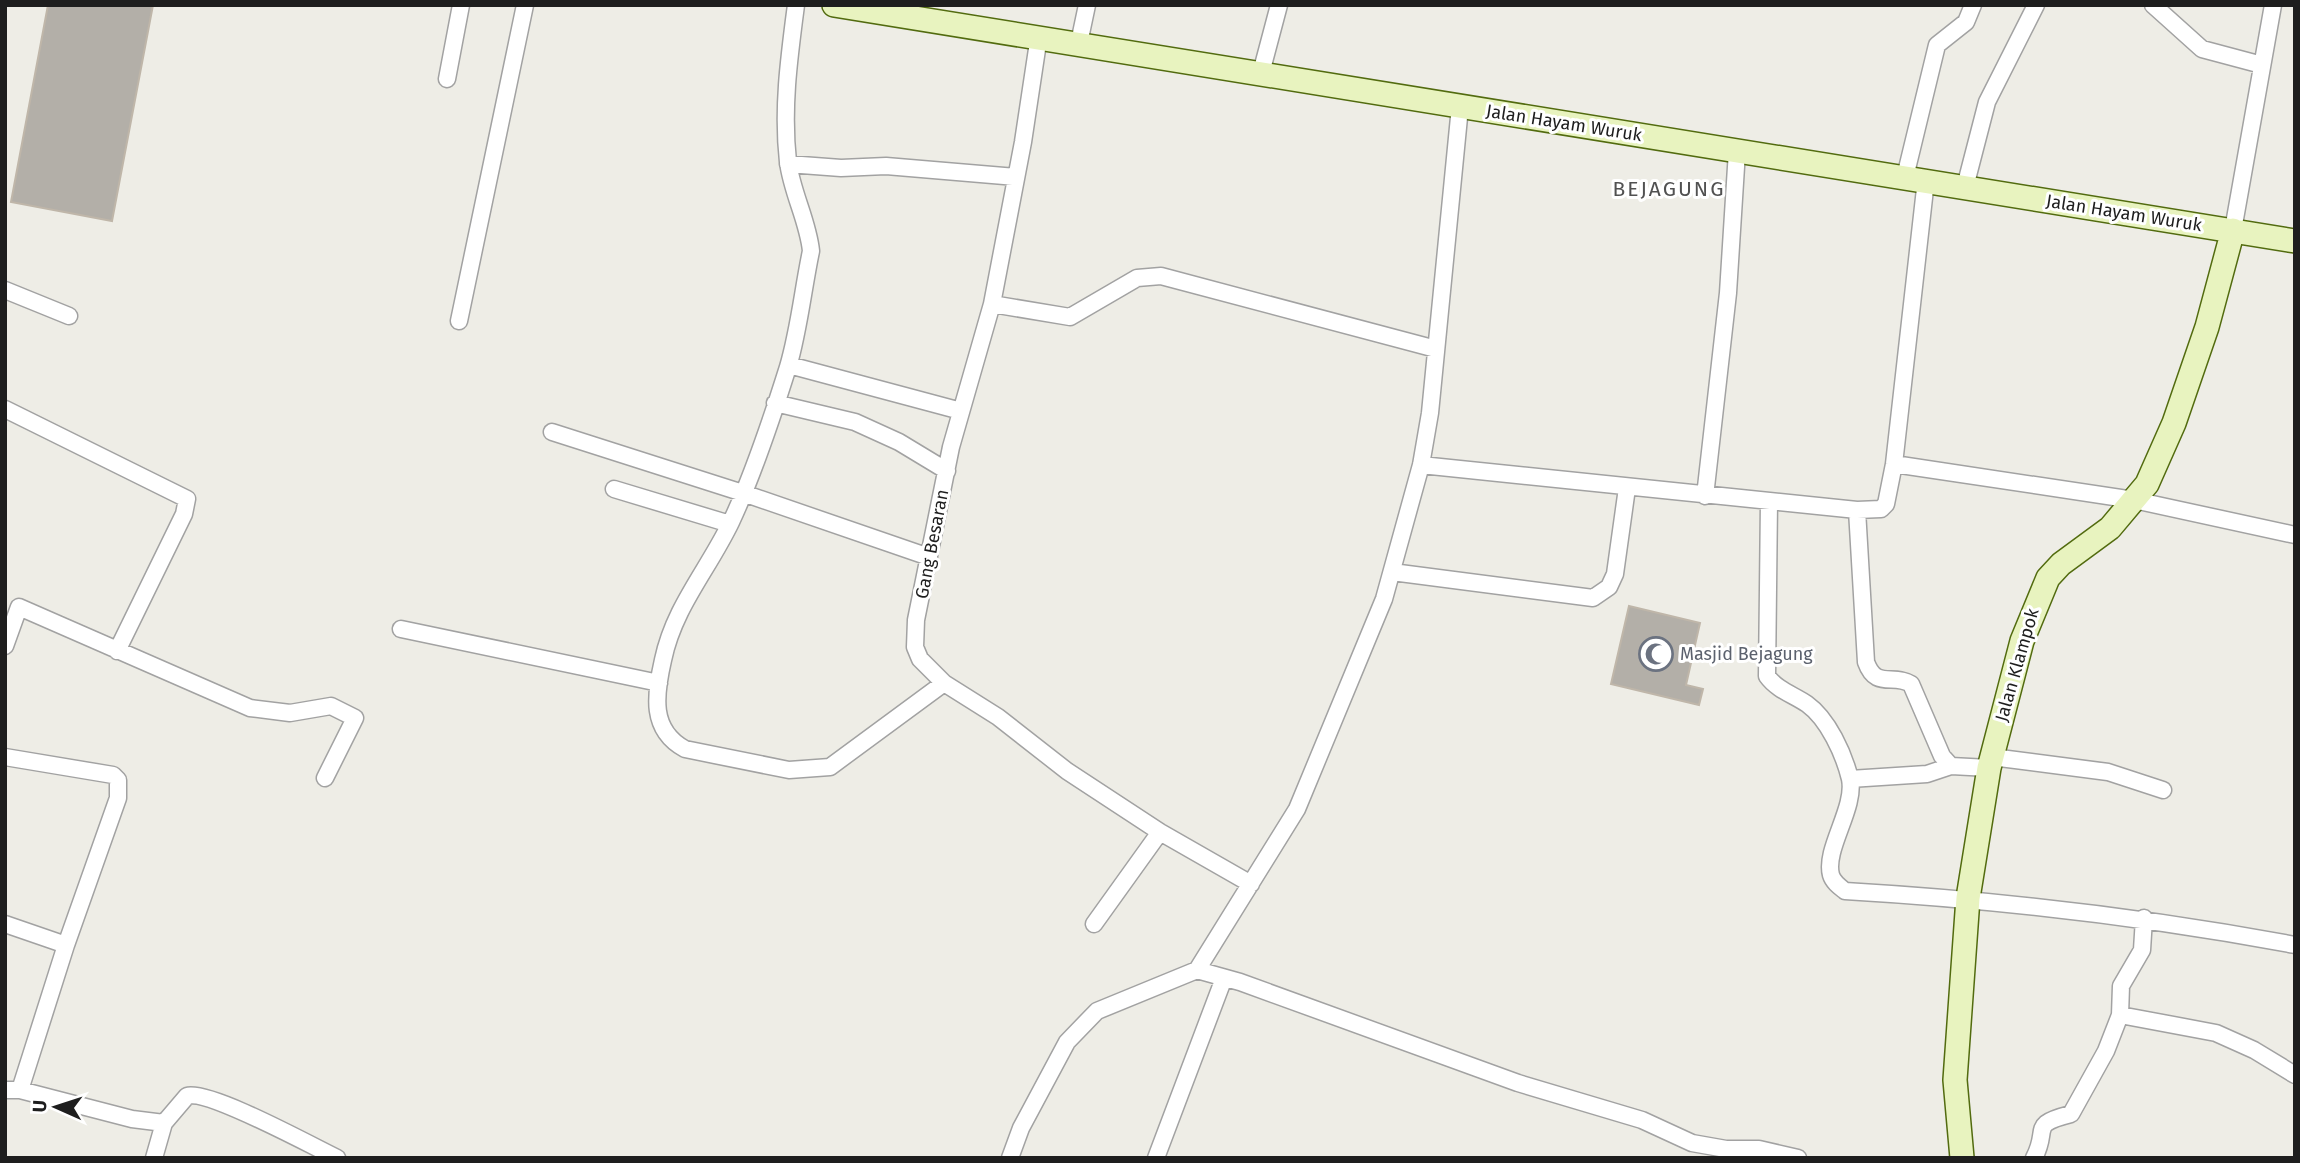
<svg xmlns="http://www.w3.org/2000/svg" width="2300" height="1163" viewBox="0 0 2300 1163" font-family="'Fira Sans',sans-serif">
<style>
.building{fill:#b3afa8;stroke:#bfb6a9;stroke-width:2}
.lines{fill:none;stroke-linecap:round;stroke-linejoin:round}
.street-casing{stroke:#a2a2a2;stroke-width:19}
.secondary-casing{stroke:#526b0f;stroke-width:26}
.street{stroke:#fff;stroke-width:16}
.secondary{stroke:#e8f3bf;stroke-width:23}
.labels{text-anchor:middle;stroke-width:6;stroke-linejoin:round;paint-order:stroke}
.street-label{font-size:18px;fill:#1e1e1e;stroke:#fff}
.worship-label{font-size:18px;fill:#5b616d;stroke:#fff;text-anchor:start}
.quarter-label{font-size:21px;letter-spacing:2px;fill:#515151;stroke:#fff}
</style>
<rect width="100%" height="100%" fill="#eeede6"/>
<path class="building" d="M 48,5 L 153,5 L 112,221 L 11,202 Z
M 1629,606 L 1700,623 L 1686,685 L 1703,689 L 1699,705 L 1611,684 Z"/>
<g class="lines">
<g class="street-casing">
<path id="street" d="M 796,5 C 789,58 782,109 788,162 C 792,193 808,221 811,251 C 803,289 799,330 788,367 C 772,418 754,473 731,522 C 708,570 674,607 663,660 C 655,695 650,730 685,749 L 789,770 L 830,767 L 944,683
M 2153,5 L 2202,49 L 2262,65
M 1039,36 L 1023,142 L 992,304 L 951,447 L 916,620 L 915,647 L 920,659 L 944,683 L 998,717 L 1067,771 L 1160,832 L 1251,884
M 1079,43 L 1087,5
M 1261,73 L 1279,5
M 447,79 L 461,5
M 788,164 L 841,168 L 886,166 L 1016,177
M 1905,177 L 1937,45 L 1966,22 L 1973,5
M 1965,187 L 1987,102 L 2036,5
M 2233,230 L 2273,5
M 5,290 L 69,316
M 992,304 L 1070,317 L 1137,278 L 1161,276 L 1436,349
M 459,321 L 525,5
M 789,365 L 961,411
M 775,403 L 855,422 L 899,442 L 947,471
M 5,409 L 187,499 L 184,514 L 117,651
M 552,432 L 743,493 L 929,557
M 1894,464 L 2134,500 L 2295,535
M 1421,465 L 1857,510 L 1881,509 L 1886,504 L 1894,464 L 1926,180
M 614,489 L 730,524
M 1705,496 L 1728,293 L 1737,151
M 1769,501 L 1767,676 C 1777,690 1794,695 1807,704 C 1828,719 1844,754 1850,779 C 1856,808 1824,849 1831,875 C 1833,882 1840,887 1845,891 C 1997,900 2146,917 2295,945
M 1857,510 L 1866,662 C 1876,690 1893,673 1911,684 L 1942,756 L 1951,766 L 1989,768
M 1392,572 L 1593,598 L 1609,587 L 1615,574 L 1627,488
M 401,629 L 659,683
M 5,646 L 19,607 L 250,708 L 290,713 L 331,706 L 355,718 L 325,778
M 5,757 L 113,775 L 118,780 L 118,798 L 66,945
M 1992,757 L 2108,772 L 2163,790
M 1850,779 L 1927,774 L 1951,766
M 5,924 L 66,945 L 20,1090
M 1094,924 L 1160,832
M 1197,970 L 1240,982 L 1518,1083 L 1642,1120 L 1692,1143 L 1726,1149 L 1759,1149 L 1798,1158
M 2120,1015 L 2216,1033 L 2254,1050 L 2295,1075
M 5,1090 L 20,1090 L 132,1119 L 164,1123 L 187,1096 C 208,1089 312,1146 337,1158
M 154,1158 L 164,1123
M 1010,1158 L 1021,1128 L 1067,1042 L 1097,1011 L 1197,970 L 1297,809 L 1384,599 L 1421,465 L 1430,413 L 1460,107
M 1156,1158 L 1224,978
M 2034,1158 C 2050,1128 2028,1125 2071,1114 L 2106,1051 L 2120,1015 L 2121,986 L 2142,950 L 2144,918"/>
</g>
<g class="secondary-casing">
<path id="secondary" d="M 834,5 L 2295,241
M 1962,1158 L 1955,1080 L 1968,898 L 1989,768 L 2022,641 L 2048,578 L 2061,564 L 2110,528 L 2147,484 L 2174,423 L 2207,327 L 2233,230"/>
</g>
<use href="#street" class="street"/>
<use href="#secondary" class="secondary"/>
</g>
<defs>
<g id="mosque-ring" transform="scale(1.75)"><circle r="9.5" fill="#fff" stroke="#6b7280" stroke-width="1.5"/><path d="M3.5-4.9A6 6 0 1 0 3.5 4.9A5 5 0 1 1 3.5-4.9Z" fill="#6b7280"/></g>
</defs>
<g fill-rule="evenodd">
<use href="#mosque-ring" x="1656" y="654"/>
</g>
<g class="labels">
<g class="street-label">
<text transform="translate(1564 123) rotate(9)" y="6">Jalan Hayam Wuruk</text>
<text transform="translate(2124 213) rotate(9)" y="6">Jalan Hayam Wuruk</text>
<text transform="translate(932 544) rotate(-79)" y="6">Gang Besaran</text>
<text transform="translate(2017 665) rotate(-74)" y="6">Jalan Klampok</text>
</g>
<g class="worship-label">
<text x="1680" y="660">Masjid Bejagung</text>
</g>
<g class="quarter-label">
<text x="1669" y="196">BEJAGUNG</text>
</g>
</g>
<rect width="2300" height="1163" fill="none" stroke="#1e1e1e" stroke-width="14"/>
<g transform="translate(56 1107) rotate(273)" stroke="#ffffff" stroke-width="5" paint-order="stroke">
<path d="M0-5L12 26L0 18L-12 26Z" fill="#1e1e1e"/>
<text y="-10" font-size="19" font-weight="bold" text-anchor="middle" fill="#1e1e1e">U</text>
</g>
</svg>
